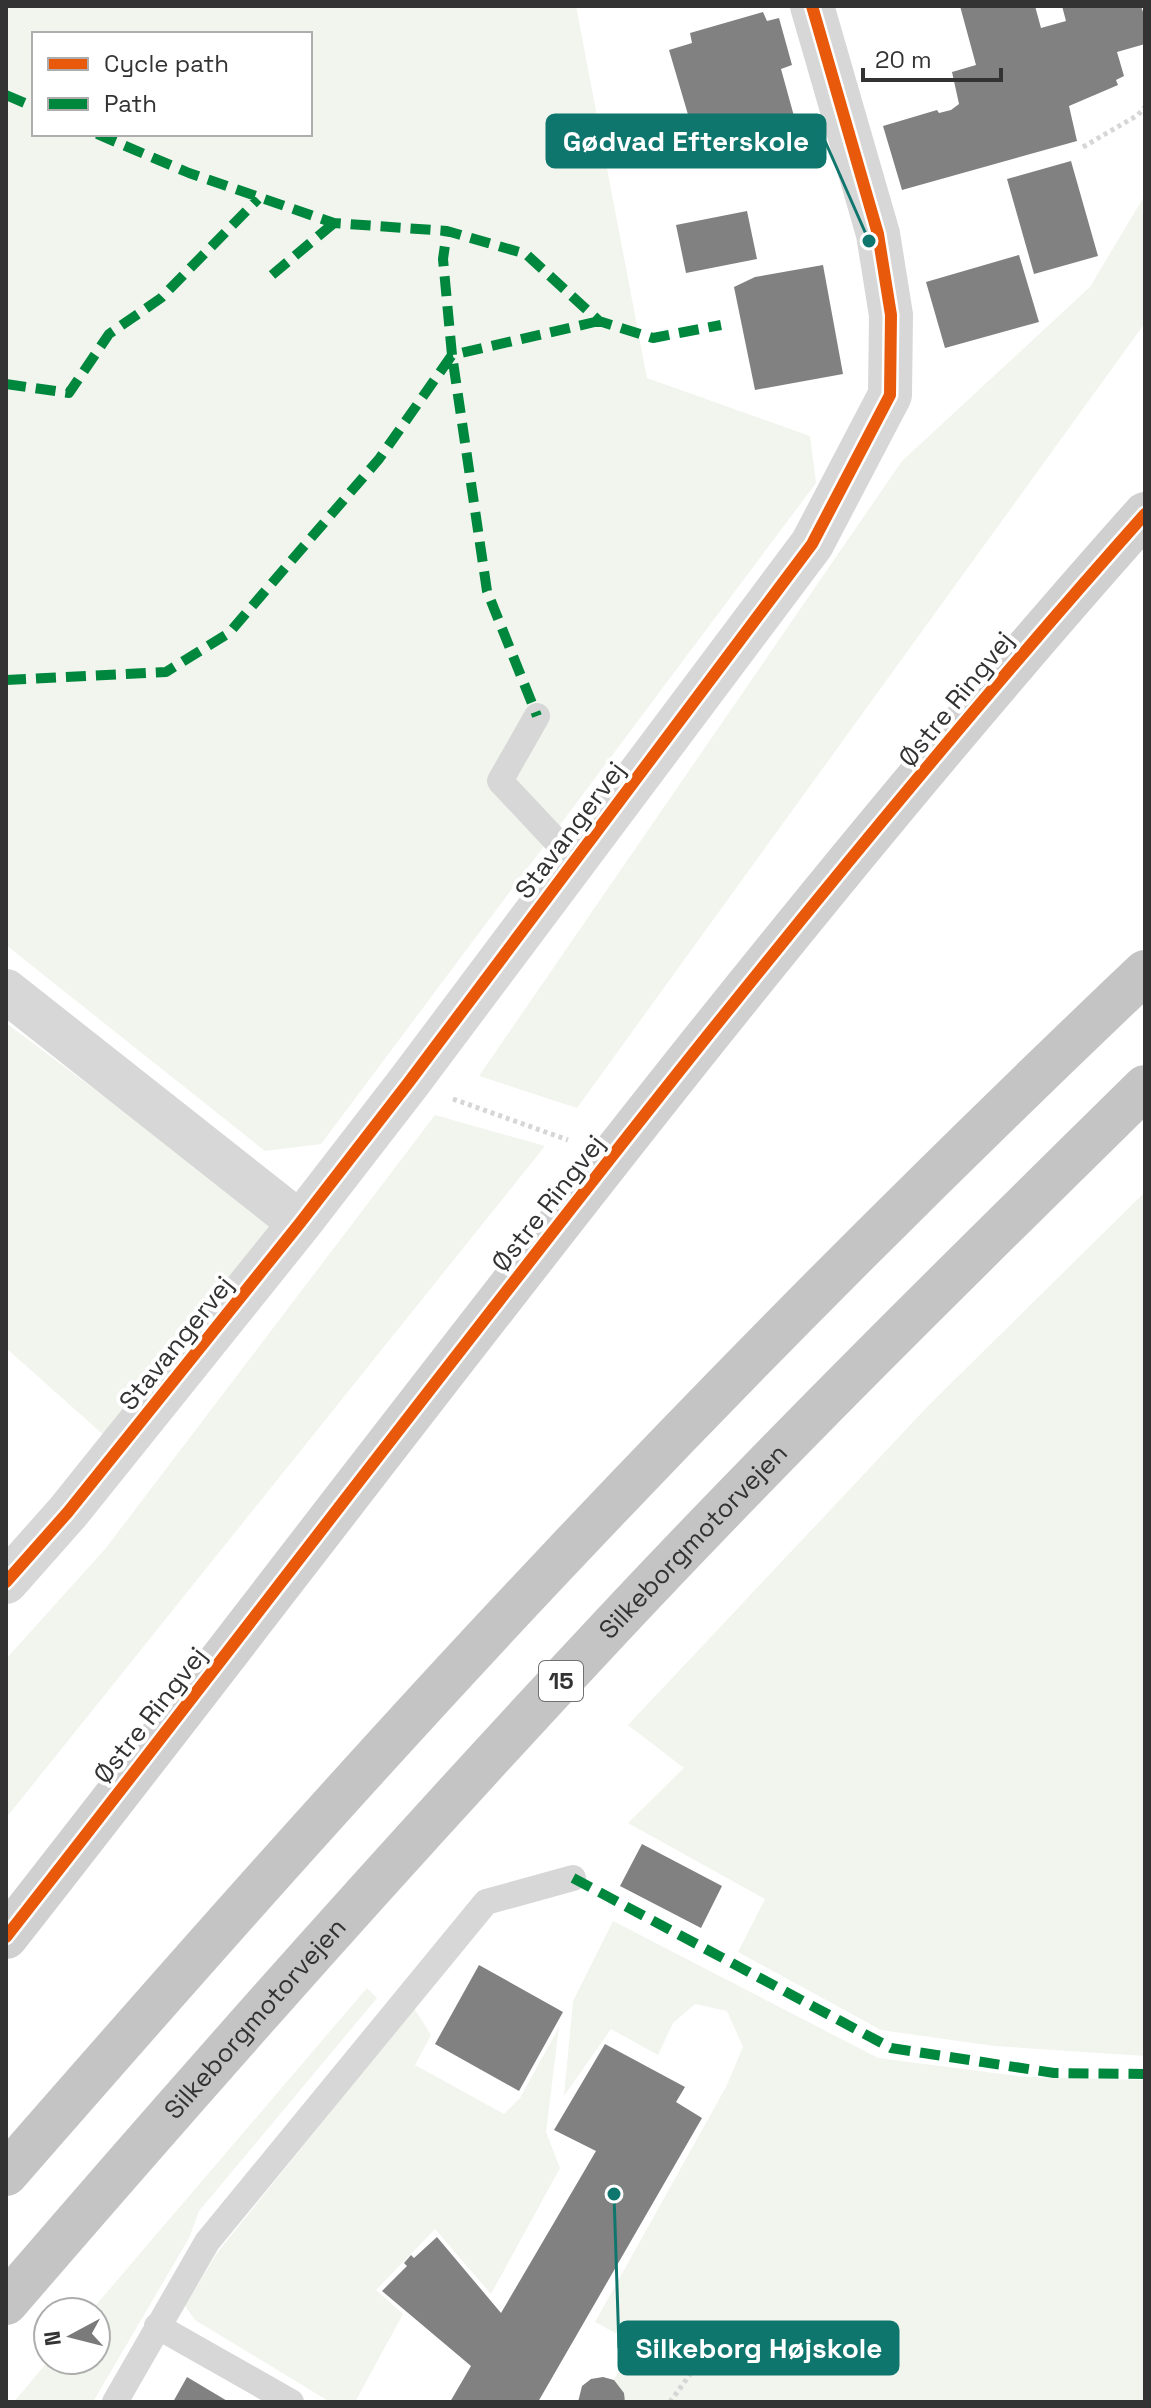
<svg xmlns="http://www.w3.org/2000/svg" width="1151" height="2408" viewBox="0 0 1151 2408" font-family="'Space Grotesk',sans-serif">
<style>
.green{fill:#f1f5ed;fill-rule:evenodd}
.building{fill:#818181}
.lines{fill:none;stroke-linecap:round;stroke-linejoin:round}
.path{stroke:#d6d6d6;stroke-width:5;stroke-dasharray:4 4;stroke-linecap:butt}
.lane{stroke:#d7d7d7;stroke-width:26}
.street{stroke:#d7d7d7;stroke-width:44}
.secondary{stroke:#d0d0d0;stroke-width:44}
.highway{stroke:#c4c4c4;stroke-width:44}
.quiet{stroke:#00873e;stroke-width:10;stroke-dasharray:20 10;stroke-linecap:butt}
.cycleway-casing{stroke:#fff;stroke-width:17}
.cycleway{stroke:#e8590c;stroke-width:12}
.labels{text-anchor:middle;stroke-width:8;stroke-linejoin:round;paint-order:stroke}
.shield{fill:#fff;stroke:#707070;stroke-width:2}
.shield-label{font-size:24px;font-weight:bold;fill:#333}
.street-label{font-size:26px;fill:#333;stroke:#fff}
.leader{fill:none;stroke:#0f766e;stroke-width:3}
.callout-dot{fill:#0f766e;stroke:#fff;stroke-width:3}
.callout{fill:#0f766e;stroke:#0f766e;stroke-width:3}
.callout-label{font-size:28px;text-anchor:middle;font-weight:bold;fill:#fff}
</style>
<rect width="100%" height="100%" fill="#fff"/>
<path class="green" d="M 6,6 L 576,6 L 647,378 L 810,436 L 816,483 L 321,1144 L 265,1151 L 6,945 ZM 34,34 L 310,34 L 310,134 L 34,134 Z
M 1145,195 L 1145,323 L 577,1108 L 479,1076 L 902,461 L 1090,287 Z
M 6,1023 L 273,1223 L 107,1438 L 6,1348 Z
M 435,1115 L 545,1146 L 6,1818 L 6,1659 L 106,1548 Z
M 1145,1192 L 1145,2056 L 994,2046 L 881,2030 L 738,1952 L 765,1899 L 628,1823 L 684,1768 L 628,1725 L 930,1404 Z
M 613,1921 L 878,2058 L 1025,2077 L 1145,2080 L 1145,2402 L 625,2402 L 624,2393 L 614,2380 L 634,2343 L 595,2322 L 726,2087 L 743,2047 L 727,2011 L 695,2004 L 673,2023 L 658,2055 L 611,2029 L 564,2096 L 573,2001 Z
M 367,1988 L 377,1998 L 199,2211 L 189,2238 L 93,2402 L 14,2402 L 49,2360 L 96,2360 L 96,2312 L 90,2312 Z
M 414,2008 L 431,2035 L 415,2065 L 504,2114 L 520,2098 L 559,2027 L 546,2132 L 560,2168 L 491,2294 L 435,2229 L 376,2290 L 403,2314 L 355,2402 L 330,2402 L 195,2320 L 185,2306 L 217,2253 Z"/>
<path class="building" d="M 960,6 L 1035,6 L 1041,28 L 1066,21 L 1062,6 L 1141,6 L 1145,18 L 1145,44 L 1117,52 L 1124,76 L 1116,80 L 1118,85 L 1069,106 L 1077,141 L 902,190 L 883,126 L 937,110 L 939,113 L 951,110 L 959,104 L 952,72 L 976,65 Z
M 763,12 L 767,21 L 779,18 L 792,65 L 781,69 L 797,127 L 699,152 L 669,50 L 692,43 L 690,33 Z
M 1071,161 L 1098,256 L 1034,274 L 1007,179 Z
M 747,211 L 757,259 L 686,273 L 676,225 Z
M 1019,255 L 1039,322 L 945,348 L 926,282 Z
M 823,265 L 843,374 L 755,390 L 734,287 L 755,277 Z
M 642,1844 L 722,1886 L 701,1928 L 620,1886 Z
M 479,1965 L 563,2012 L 519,2091 L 435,2044 Z
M 605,2044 L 685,2087 L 676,2102 L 702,2118 L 538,2402 L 450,2402 L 471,2366 L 382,2291 L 407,2266 L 404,2263 L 411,2255 L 414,2258 L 437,2237 L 501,2313 L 596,2151 L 554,2130 Z
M 187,2377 L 229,2402 L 173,2402 Z
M 603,2377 L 614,2380 L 624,2393 L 625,2402 L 578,2402 L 582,2386 L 591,2379 Z"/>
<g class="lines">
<path class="path" d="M 1083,147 L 1138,115 L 1145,107
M 453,1099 L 568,1140
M 670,2402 L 718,2336"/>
<path class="lane" d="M 537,716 L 500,781 L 575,861
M 157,2326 L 291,2402
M 115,2402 L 207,2242 L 486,1902 L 573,1878"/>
<path class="street" d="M 6,991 L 300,1223
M 6,1582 L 68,1512 L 300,1223 L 409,1082 L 812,544 L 890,395 L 891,315 L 878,234 L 812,6"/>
<path class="secondary" d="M 6,1937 C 381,1459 741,968 1145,514"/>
<g class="highway">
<path d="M 6,2174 C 185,1969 365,1765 552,1567 C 744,1363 942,1165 1145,972"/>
<path id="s1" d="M 6,2303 C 203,2074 403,1849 609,1629 C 783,1443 964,1265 1145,1087"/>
</g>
<path class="quiet" d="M 6,95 L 34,107
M 97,134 L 189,173 L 334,223 L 447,231
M 272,275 L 334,223
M 599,321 L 452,355 L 443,259 L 447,231 L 526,254 L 599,321 L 653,338 L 721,325
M 6,384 L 69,393 L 109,334 L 161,298 L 258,199
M 6,680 L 166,672 L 229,633 L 379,459 L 452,355 L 487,591 L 537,716
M 573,1878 L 891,2048 L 1054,2073 L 1145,2074"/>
<g class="cycleway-casing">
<path id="cycleway" d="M 6,1582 L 68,1512 L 300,1223 L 409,1082 L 812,544 L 890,395 L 891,315 L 878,234 L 812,6
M 6,1937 C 381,1459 741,968 1145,514"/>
</g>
<use href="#cycleway" class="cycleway"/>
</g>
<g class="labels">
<rect class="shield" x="539" y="1661" width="44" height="40" rx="6"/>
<g class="shield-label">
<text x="561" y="1689">15</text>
</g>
<g class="street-label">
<text transform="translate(956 699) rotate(-51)" y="9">Østre Ringvej</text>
<text transform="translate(570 830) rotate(-53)" y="9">Stavangervej</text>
<text transform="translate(548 1203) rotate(-52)" y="9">Østre Ringvej</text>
<text transform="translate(176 1343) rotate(-51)" y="9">Stavangervej</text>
<text dy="9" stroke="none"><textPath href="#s1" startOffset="1026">Silkeborgmotorvejen</textPath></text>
<text transform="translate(150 1715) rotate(-52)" y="9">Østre Ringvej</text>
<text dy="9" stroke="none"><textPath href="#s1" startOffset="378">Silkeborgmotorvejen</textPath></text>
</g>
</g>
<path class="leader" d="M869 241L825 141M614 2194L619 2348"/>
<g class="callout-dot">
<circle cx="869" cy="241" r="8"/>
<circle cx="614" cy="2194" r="8"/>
</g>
<g class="callout">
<rect x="547" y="115" width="278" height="52" rx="8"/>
<rect x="619" y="2322" width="279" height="52" rx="8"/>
</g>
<g class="callout-label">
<text x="686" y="151">Gødvad Efterskole</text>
<text x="759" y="2358">Silkeborg Højskole</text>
</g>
<rect width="1151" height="2408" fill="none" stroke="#333333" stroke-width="16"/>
<rect x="32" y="32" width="280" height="104" fill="#ffffff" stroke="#adadad" stroke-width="2"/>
<rect x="48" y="58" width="40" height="12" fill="#e8590c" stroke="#adadad" stroke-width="2"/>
<text x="104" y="72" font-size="24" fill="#333333">Cycle path</text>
<rect x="48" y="98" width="40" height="12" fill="#00873e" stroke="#adadad" stroke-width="2"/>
<text x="104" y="112" font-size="24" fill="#333333">Path</text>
<g transform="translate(72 2336) rotate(263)"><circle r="38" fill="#ffffff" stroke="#adadad" stroke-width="2"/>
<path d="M0-6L14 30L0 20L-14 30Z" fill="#7a7a7a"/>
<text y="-12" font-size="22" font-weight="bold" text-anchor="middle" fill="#333333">N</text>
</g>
<path d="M863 68v12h138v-12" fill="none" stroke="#333333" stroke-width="4"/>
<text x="875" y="68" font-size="24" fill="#333333" stroke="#ffffff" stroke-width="6" paint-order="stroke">20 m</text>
</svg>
